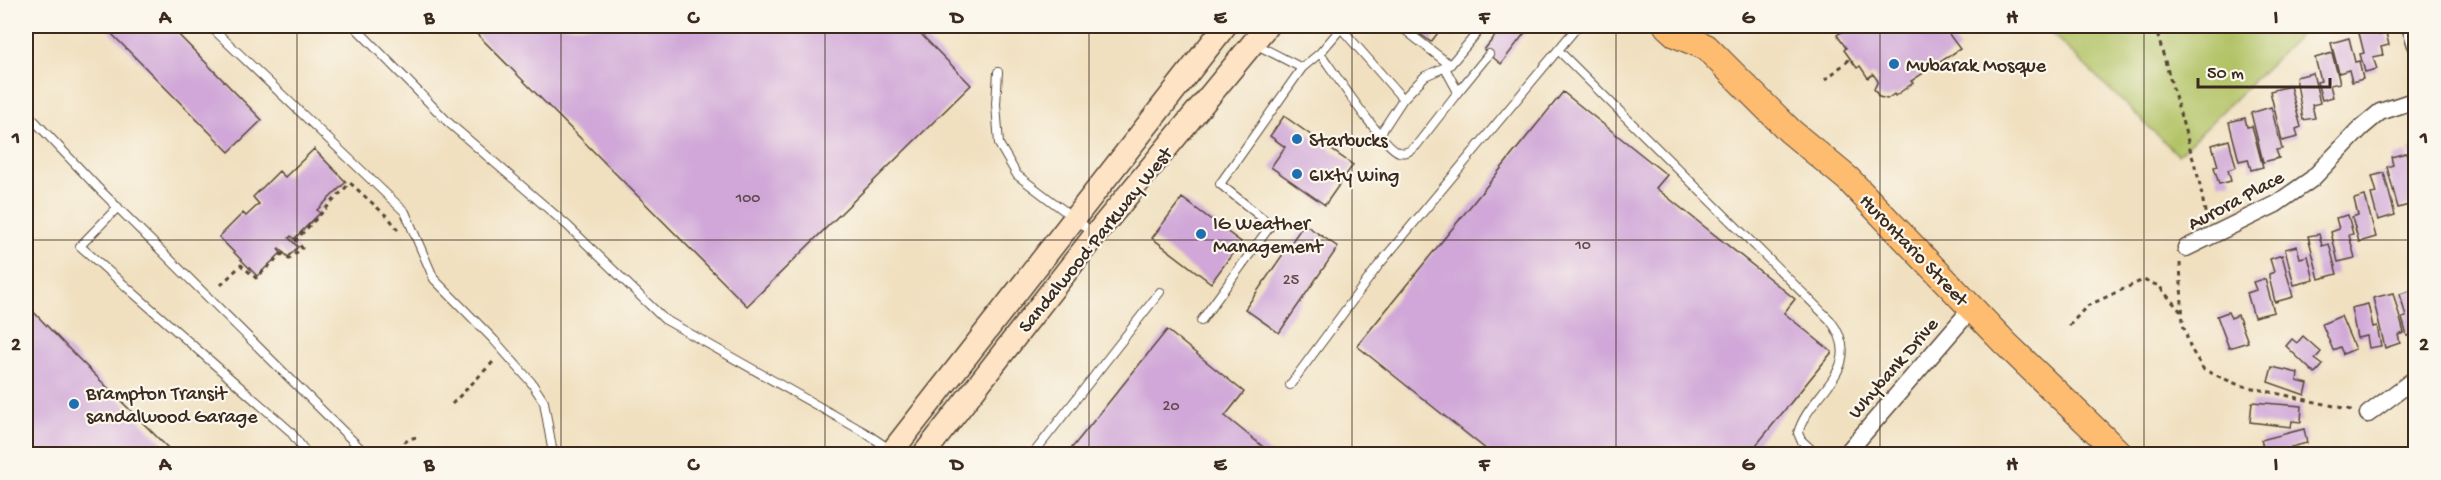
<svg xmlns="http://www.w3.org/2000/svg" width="2441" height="480" viewBox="0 0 2441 480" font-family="'Gochi Hand',sans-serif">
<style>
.green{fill:#b2c366;stroke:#767642;stroke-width:1.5}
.building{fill:#d0a7d8}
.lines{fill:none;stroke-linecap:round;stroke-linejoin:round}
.service-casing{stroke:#564536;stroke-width:10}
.minor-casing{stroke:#564536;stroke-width:19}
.secondary-casing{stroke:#564536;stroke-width:25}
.primary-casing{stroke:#564536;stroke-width:28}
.path{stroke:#564536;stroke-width:3;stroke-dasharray:4.5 4.5;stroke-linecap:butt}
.service{stroke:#fff;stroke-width:8}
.minor{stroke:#fff;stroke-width:16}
.secondary{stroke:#fee4c5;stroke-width:22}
.primary{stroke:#fdbc6f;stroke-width:26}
.grid{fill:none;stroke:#3b2a1e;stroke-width:1.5;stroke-opacity:0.55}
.poi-dot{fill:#1f6fb2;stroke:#fbf7ec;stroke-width:2}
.labels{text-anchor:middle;stroke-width:4.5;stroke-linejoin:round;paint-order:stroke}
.number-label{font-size:16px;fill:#60494c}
.poi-label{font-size:20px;fill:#3b2a1e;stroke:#fbf7ec;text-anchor:start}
.street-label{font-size:20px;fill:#3b2a1e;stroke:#fbf7ec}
.neatline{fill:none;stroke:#3b2a1e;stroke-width:2}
.grid-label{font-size:20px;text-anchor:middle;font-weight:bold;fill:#3b2a1e}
</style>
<rect width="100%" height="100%" fill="#fbf7ec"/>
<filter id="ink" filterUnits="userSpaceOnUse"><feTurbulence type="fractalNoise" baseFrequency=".0167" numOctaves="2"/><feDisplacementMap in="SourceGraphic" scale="12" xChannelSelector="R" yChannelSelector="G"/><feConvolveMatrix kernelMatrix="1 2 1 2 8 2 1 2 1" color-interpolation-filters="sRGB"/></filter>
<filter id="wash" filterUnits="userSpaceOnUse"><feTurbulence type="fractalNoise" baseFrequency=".008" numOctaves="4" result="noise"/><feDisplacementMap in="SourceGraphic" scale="24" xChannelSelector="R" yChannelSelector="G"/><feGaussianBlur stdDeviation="1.35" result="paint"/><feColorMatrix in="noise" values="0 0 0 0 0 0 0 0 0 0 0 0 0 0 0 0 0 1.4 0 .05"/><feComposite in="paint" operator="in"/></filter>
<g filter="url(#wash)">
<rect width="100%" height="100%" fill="#f0e0c0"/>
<path class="green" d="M 2044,26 L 2305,26 L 2307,28 L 2178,155 Z"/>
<g id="blocks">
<path class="building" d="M 104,26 L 170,26 L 262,120 L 229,152 Z
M 469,26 L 913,26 L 971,85 L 747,306 Z
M 1409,26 L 1443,26 L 1431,42 Z
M 1503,26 L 1521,26 L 1527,30 L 1501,64 L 1484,50 Z
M 1839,26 L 1943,26 L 1960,49 L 1911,81 L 1913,83 L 1895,96 L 1894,94 L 1887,99 L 1879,97 L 1874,89 L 1878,81 L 1873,74 L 1868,78 L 1860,66 L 1857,68 L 1844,50 L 1846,48 L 1837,35 L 1843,31 Z
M 2376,26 L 2379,35 L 2386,33 L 2389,45 L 2381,47 L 2383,55 L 2373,57 L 2377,69 L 2365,72 L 2360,54 L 2364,53 L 2358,29 Z
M 2349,38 L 2355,62 L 2359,61 L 2363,79 L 2352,82 L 2349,70 L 2339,73 L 2331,43 Z
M 2332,53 L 2340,83 L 2330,85 L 2333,97 L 2322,100 L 2317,82 L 2321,81 L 2315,58 Z
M 2313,73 L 2320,103 L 2312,105 L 2315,118 L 2303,120 L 2296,77 Z
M 2290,86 L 2301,127 L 2296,129 L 2298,137 L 2282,141 L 2270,91 Z
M 1563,92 L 1667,175 L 1656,188 L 1795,299 L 1784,313 L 1832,352 L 1749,454 L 1492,454 L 1357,346 Z
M 2271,107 L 2282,149 L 2276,150 L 2279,158 L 2263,162 L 2251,113 Z
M 1284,116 L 1353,165 L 1325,205 L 1271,167 L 1285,147 L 1270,136 Z
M 2245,118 L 2247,127 L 2252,126 L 2263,167 L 2251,170 L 2248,159 L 2239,161 L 2229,122 Z
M 2229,140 L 2236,167 L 2228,170 L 2231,181 L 2219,184 L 2214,167 L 2218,166 L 2212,145 Z
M 2416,148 L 2416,172 L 2415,172 L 2409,150 Z
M 314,149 L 346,182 L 317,210 L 320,213 L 294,239 L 291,236 L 289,238 L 298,247 L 288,257 L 279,248 L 278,249 L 281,253 L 257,276 L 219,237 L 243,213 L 246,216 L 259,204 L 253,197 L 279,171 L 285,177 Z
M 2406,153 L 2416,193 L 2416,203 L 2398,208 L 2387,167 L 2393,165 L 2391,157 Z
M 2384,173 L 2395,215 L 2378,220 L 2371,194 L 2377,193 L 2372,176 Z
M 2365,196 L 2376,237 L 2359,242 L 2352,217 L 2358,215 L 2354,199 Z
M 1182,198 L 1241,242 L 1211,283 L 1152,238 Z
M 2348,215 L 2353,234 L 2349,235 L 2355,258 L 2338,262 L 2331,232 L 2339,229 L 2336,218 Z
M 1304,224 L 1338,247 L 1279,333 L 1245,309 Z
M 2319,234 L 2322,246 L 2329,244 L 2337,274 L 2319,279 L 2308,236 Z
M 2297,246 L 2300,258 L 2308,256 L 2314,280 L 2294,285 L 2285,249 Z
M 2282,255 L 2293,297 L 2275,302 L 2269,277 L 2269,274 L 2274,272 L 2270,259 Z
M 2265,279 L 2274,312 L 2254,317 L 2247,293 L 2256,290 L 2253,282 Z
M 2416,289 L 2416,334 L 2407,336 L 2402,318 L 2406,317 L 2400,294 Z
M 2393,293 L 2404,333 L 2398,335 L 2400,343 L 2385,348 L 2373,298 Z
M 26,304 L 70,350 L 174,454 L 26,454 Z
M 2368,304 L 2373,327 L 2377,326 L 2381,346 L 2369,348 L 2367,336 L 2357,338 L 2351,308 Z
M 2228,312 L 2231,318 L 2238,315 L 2248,342 L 2229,348 L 2217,316 Z
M 2341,316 L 2355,349 L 2343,354 L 2340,347 L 2333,350 L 2322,324 Z
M 1167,330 L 1244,392 L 1225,416 L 1272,454 L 1067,454 Z
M 2303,336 L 2321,352 L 2315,359 L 2323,365 L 2315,374 L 2286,346 L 2292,339 L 2297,343 Z
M 2272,367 L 2298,373 L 2297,381 L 2308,384 L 2305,395 L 2268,382 Z
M 2252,402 L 2302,406 L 2301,422 L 2292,421 L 2291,427 L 2250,422 Z
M 2304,429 L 2307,443 L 2291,447 L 2292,452 L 2265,454 L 2261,440 Z"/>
</g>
</g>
<g filter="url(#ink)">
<use href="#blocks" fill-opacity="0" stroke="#564536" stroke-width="1.5"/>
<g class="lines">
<g class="service-casing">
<path id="service" d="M 210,26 L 405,212 L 434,279 L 494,340 L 531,382 L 544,402 L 553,454
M 354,26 L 449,123 L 568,226 L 664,319 L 864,432 L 891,450
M 1400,26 L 1450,65
M 1341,28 L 1403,99 L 1425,76 L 1450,65 L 1483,26
M 1253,43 L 1302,68 L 1320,53 L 1343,26
M 1558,50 L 1830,320 C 1868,369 1810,391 1798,433 L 1801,440 L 1816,454
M 1320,53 C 1333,71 1383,147 1399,152 C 1407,154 1411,150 1416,146 L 1458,92 L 1445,68
M 998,72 L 996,104 L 999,144 L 1017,175 L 1095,234
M 1458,92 L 1489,54
M 26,112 L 97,187 L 366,454
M 1380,134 L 1403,99
M 118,207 L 80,246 L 290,431 L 307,454
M 1201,321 L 1271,225 L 1220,184 L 1302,68
M 1290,385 L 1378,266 L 1578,26
M 1033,454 L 1160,292"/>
</g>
<g class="minor-casing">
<path id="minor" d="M 2410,26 L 2416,45
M 2186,248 L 2276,204 L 2312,179 L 2361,128 L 2380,112 L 2416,100
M 2368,414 L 2416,378
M 1846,454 L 1972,308"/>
</g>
<g class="secondary-casing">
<path id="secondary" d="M 890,454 L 1225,26
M 924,454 L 1095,235 L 1267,26"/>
</g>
<g class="primary-casing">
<path id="primary" d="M 1667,26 L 1677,35 L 1706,47 L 1790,131 L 1848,179 L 2004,342 L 2120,454"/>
</g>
<path class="path" d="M 2155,26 L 2199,180 L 2206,217 L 2203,220
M 1825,80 L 1850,59
M 2180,263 L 2183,325 L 2191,349 L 2204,370 L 2239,385 L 2352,410
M 221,285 L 241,265 L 256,278 L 282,254 L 289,259 L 302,248 L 296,240 L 350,183 L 389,218 L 398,230
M 2069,326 L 2087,306 L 2143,280 L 2159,286 L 2181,312
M 452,404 L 495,360
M 390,454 L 409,439 L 420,436"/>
<use href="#service" class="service"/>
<use href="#minor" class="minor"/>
<use href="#secondary" class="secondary"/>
<use href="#primary" class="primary"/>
</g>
</g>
<path class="grid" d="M 297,26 L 297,454M 561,26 L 561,454M 825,26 L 825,454M 1089,26 L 1089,454M 1352,26 L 1352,454M 1616,26 L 1616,454M 1880,26 L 1880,454M 2144,26 L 2144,454M 26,240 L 2416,240"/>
<g class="poi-dot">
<circle cx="1894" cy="64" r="6"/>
<circle cx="1297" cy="139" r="6"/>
<circle cx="1297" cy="174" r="6"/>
<circle cx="1201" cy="234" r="6"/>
<circle cx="74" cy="404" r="6"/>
</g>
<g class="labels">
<g class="number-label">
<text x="748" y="202">100</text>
<text x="1583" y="249">10</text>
<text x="1291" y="284">25</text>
<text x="1171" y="410">20</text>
</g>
<g class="poi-label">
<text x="1906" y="71">Mubarak Mosque</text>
<text x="1309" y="146">Starbucks</text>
<text x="1309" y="181">6Ixty Wing</text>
<text x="1213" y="229">IG Weather<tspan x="1213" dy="23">Management</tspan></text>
<text x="86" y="399">Brampton Transit<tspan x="86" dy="23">sandalwood Garage</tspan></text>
</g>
<g class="street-label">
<text transform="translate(2235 199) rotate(-28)" y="7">Aurora Place</text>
<text transform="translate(1094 239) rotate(-51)" y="7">Sandalwood Parkway West</text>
<text transform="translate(1915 249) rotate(46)" y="7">Hurontario Street</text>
<text transform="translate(1892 367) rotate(-49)" y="7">Whybank Drive</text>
</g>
</g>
<rect width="2441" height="480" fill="none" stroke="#fbf7ec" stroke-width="66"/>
<path d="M2198 78v9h132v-9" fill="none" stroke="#3b2a1e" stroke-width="3"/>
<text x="2207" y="78" font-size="18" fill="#3b2a1e" stroke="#fbf7ec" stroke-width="4.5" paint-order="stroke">50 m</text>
<rect x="33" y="33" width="2375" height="414" class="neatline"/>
<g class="grid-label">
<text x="165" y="23">A</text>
<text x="429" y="23">B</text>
<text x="693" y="23">C</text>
<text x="957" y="23">D</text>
<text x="1220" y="23">E</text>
<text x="1484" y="23">F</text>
<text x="1748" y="23">G</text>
<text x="2012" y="23">H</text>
<text x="2276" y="23">I</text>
<text x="16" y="143">1</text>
<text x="2424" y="143">1</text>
<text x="16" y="350">2</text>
<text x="2424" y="350">2</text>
<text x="165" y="470">A</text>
<text x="429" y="470">B</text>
<text x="693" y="470">C</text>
<text x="957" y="470">D</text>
<text x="1220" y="470">E</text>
<text x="1484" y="470">F</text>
<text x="1748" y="470">G</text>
<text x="2012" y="470">H</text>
<text x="2276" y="470">I</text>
</g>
</svg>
